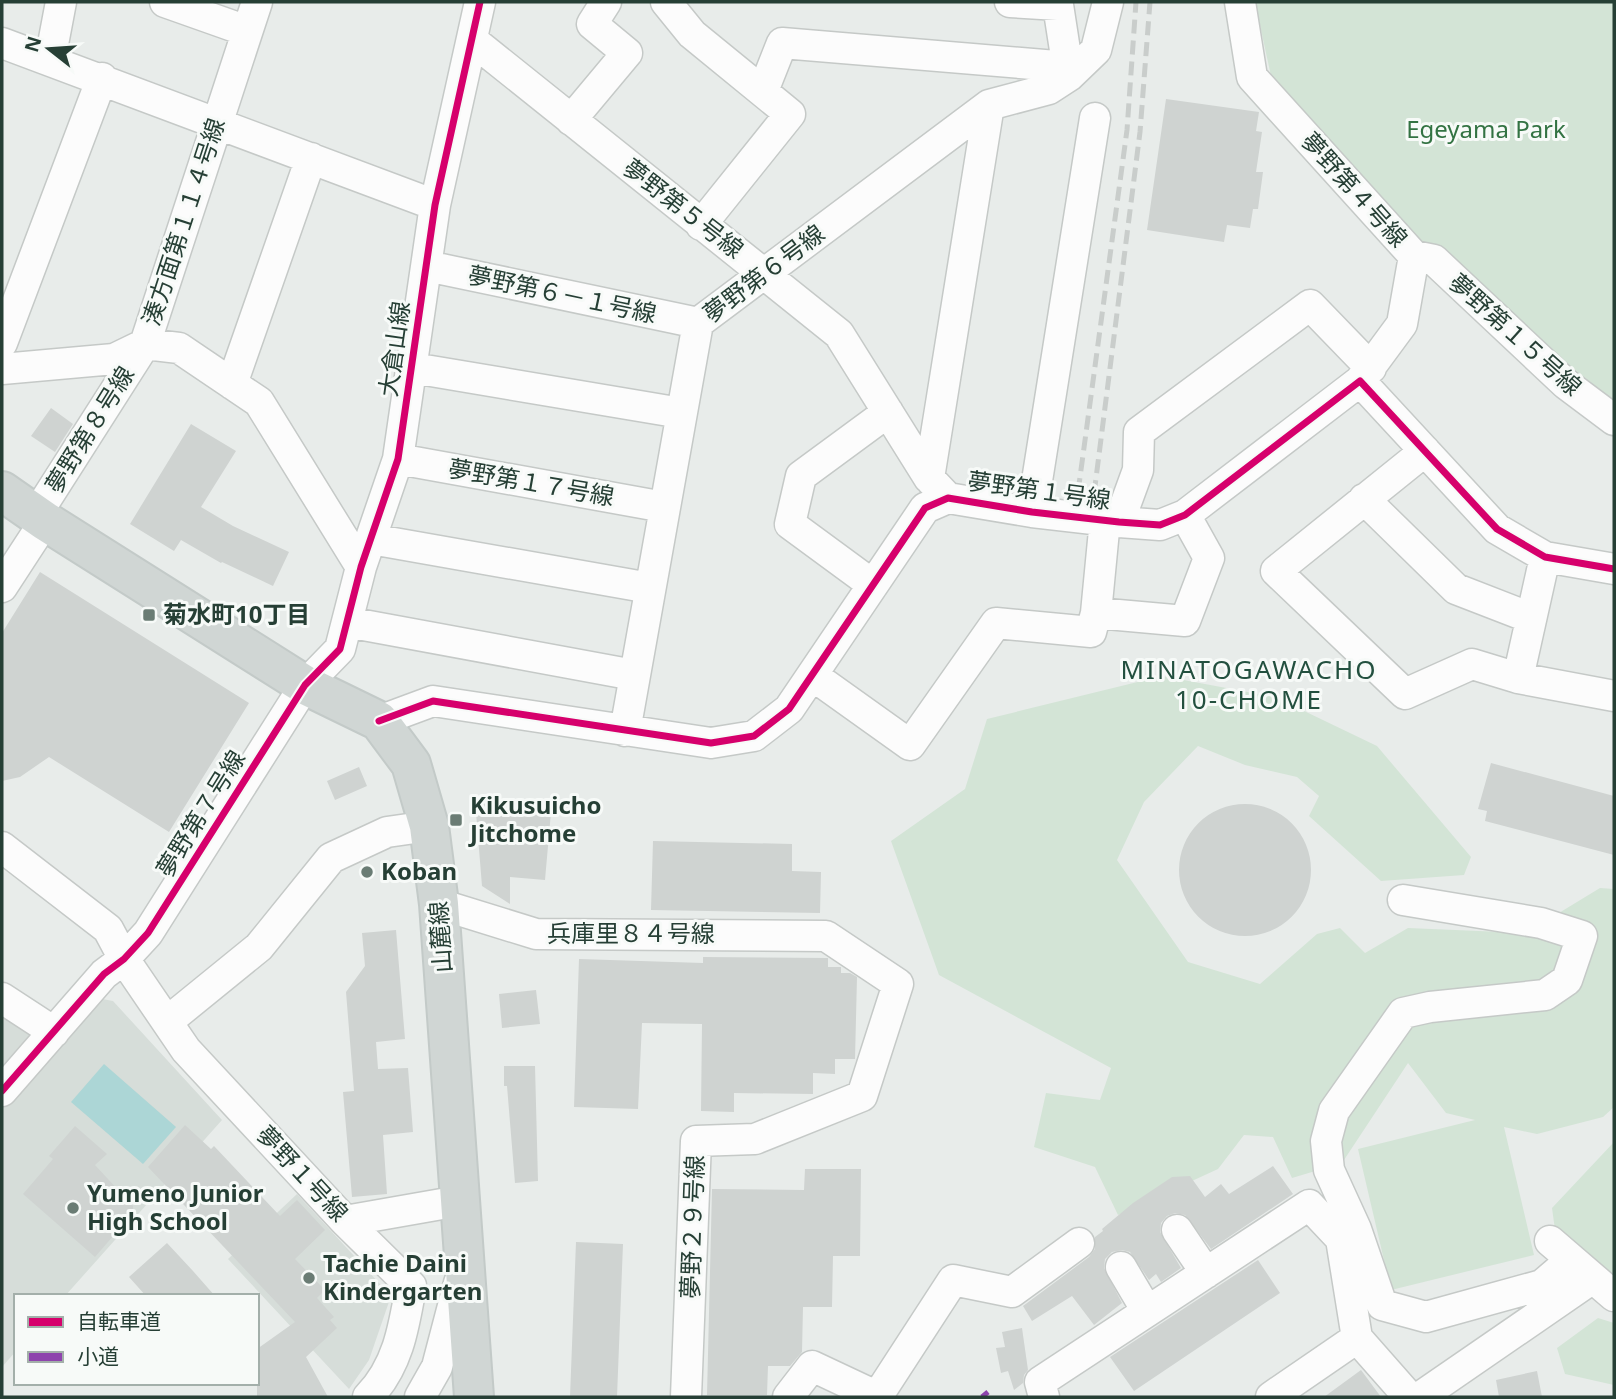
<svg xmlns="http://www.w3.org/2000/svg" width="1616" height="1399" viewBox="0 0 1616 1399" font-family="'Noto Sans','Noto Sans JP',sans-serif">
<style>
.built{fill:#d6ddd9}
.green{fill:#d3e4d6}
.water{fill:#acd6d6}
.building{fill:#cfd3d1}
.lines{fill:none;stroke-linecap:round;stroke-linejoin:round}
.minor-casing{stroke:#c5c9c7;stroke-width:33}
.major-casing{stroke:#c3cac8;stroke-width:42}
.minor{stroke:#fcfcfc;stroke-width:30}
.major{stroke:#d0d6d4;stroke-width:38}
.rail{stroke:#c9cdcb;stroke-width:5;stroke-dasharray:14 7;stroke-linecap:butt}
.quiet{stroke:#8e44ad;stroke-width:5;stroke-dasharray:10 5;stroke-linecap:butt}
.cycleway-casing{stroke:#f7faf8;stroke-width:11}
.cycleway{stroke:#d6006c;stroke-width:7}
.poi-dot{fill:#6a7c74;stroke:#f7faf8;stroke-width:2.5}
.labels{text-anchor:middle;stroke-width:6;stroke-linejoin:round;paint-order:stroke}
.park-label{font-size:24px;fill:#337343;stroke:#f7faf8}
.street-label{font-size:24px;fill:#263f35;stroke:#f7faf8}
.poi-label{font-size:24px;font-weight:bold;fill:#263f35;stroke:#f7faf8;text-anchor:start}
.neighbourhood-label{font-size:26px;letter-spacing:2px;fill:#23503f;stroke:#f7faf8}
</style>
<rect width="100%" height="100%" fill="#e8ecea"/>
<path class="built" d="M 97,998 L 113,1001 L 222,1120 L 65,1296 L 16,1296 L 16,1351 L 2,1367 L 2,1014 L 54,1048 Z
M 297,1194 L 391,1296 L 369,1360 L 349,1389 L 228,1259 Z"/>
<path class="green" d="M 1255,2 L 1614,2 L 1614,409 L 1407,231 L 1318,136 L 1271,76 Z
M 1162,676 L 1275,697 L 1377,746 L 1471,857 L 1464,875 L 1381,881 L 1309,816 L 1319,796 L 1297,777 L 1245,765 L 1198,746 L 1144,802 L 1117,860 L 1188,962 L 1260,984 L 1317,934 L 1340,928 L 1365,953 L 1408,928 L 1526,933 L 1600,888 L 1614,889 L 1614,1107 L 1603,1117 L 1537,1134 L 1504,1127 L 1534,1255 L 1391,1290 L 1358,1149 L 1475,1120 L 1446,1113 L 1408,1063 L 1342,1163 L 1292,1178 L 1273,1137 L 1244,1135 L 1218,1169 L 1118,1215 L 1095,1167 L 1034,1147 L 1046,1093 L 1100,1100 L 1111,1068 L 939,975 L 891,841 L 965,789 L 987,719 Z
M 1614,1142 L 1614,1281 L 1555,1230 L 1552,1208 Z
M 1598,1318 L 1614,1323 L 1614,1385 L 1565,1374 L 1557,1348 Z"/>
<path class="water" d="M 104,1064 L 176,1127 L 143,1164 L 71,1102 Z"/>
<path class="building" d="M 1166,99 L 1259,112 L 1256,131 L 1262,132 L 1256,172 L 1263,172 L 1258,209 L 1253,209 L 1250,228 L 1227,225 L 1224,242 L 1147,230 Z
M 51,408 L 73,424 L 55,452 L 31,436 Z
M 191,424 L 236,451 L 201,507 L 233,526 L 289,552 L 273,586 L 222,562 L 221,563 L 181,540 L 174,551 L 130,524 Z
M 40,572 L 249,703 L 169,832 L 49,757 L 20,777 L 2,781 L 2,633 Z
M 1491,763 L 1614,796 L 1614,855 L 1485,821 L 1487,811 L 1478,809 Z
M 359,767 L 367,786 L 335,800 L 327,781 Z
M 475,800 L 522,810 L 551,812 L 545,880 L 510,877 L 510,904 L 482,886 Z
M1179 870a66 66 0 1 1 132 0a66 66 0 1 1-132 0Z
M 653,841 L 792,844 L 792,871 L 821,872 L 820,913 L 651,910 Z
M 396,930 L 405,1039 L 376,1042 L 378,1069 L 408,1068 L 413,1132 L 383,1135 L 387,1194 L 352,1197 L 343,1092 L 354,1091 L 346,992 L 365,966 L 362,933 Z
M 703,957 L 828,958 L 828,967 L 841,967 L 841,973 L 850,973 L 857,977 L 855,1059 L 835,1059 L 835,1074 L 813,1073 L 813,1094 L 734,1093 L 734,1112 L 701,1111 L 702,1024 L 642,1023 L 638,1109 L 574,1107 L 579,959 L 703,963 Z
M 536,990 L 540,1024 L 502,1028 L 499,994 Z
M 504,1066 L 535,1066 L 538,1181 L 515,1183 L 507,1086 L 504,1086 Z
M 185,1125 L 211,1149 L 214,1146 L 280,1216 L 297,1200 L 325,1230 L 295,1259 L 325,1290 L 317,1298 L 334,1317 L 330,1320 L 337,1328 L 306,1357 L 328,1397 L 257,1397 L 257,1349 L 295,1322 L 148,1167 Z
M 75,1126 L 107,1154 L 95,1165 L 133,1206 L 133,1213 L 95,1257 L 23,1194 L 53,1159 L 49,1156 Z
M 1273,1166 L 1293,1194 L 1211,1249 L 1185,1215 L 1175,1213 L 1167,1216 L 1161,1223 L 1160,1232 L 1181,1268 L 1161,1282 L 1156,1274 L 1149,1280 L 1130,1252 L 1122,1250 L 1112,1252 L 1105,1259 L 1104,1268 L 1122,1303 L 1094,1325 L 1072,1296 L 1032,1321 L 1023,1306 L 1089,1257 L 1095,1249 L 1095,1237 L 1103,1231 L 1102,1229 L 1133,1203 L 1172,1177 L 1190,1176 L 1205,1197 L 1221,1184 L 1229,1194 Z
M 805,1169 L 861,1169 L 860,1256 L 833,1256 L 832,1307 L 803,1307 L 802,1352 L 790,1366 L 768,1366 L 767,1395 L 707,1395 L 712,1189 L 804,1190 Z
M 576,1242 L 623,1244 L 617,1397 L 570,1397 Z
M 167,1243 L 193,1271 L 215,1296 L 146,1296 L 129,1277 Z
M 1258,1260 L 1280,1293 L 1134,1391 L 1110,1357 Z
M 1022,1328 L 1028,1370 L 1024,1375 L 1023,1383 L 1014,1390 L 1008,1371 L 1001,1373 L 996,1348 L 1005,1347 L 1002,1332 Z
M 1361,1370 L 1381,1397 L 1324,1397 Z
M 1537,1371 L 1542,1397 L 1499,1397 L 1496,1380 Z"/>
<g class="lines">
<g class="minor-casing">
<path id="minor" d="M 165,2 L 247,31
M 666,2 L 692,34 L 790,114 L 701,225
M 1010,2 L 1058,5 L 1069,76
M 1240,2 L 1252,77 L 1414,256 L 1402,324 L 1360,381
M 472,40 L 839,334 L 929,478 L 948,498
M 2,43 L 435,205
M 50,60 L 61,2
M 763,91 L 782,43 L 1068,67
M 571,120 L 627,53 L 592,24 L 606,2
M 1414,256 L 1434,260 L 1566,384 L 1614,420
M 427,266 L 698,323
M 2,343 L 102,78
M 145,344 L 179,348 L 259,402 L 361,567
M 413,368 L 681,413
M 2,369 L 114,359 L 145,344
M 232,384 L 311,158
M 1425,451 L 1276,571 L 1405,694 L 1472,664 L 1518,678 L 1614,696
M 398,459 L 664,507
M 929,478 L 989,105
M 1364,499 L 1456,589 L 1531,618
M 1032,512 L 1095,118
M 36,515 L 145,344 L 257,2
M 1119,522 L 1138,470 L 1139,432 L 1310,305 L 1371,368
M 371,539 L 650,588
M 873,585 L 790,524 L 801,476 L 888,412
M 2,587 L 45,521
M 1096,613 L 1185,621 L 1209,558 L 1185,515
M 347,622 L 634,675
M 812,675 L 910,745 L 996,623 L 1091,632 L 1096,613 L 1105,520
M 1518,678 L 1545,557
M 379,721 L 433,701 L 711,743 L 754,736 L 789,709 L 925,508 L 948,498 L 1032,512 L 1119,522 L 1160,525 L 1185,515 L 1360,381 L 1497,529 L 1545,557 L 1614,569
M 625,731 L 698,323 L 989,105 L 1049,89 L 1069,76 L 1096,50 L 1108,2
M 2,847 L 108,929 L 124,959 L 186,1050 L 345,1221 L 411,1286 C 404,1327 398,1366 368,1397
M 1403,900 L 1541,923 L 1582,936 L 1567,980 L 1545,995 L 1430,1007 L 1403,1013 L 1334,1111 L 1326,1141 L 1329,1170 L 1356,1229 L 1382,1305 L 1426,1317 L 1542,1285 L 1571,1260
M 439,904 L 536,934 L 826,936 L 898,984 L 862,1096 L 755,1139 L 696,1141 L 686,1397
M 2,998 L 54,1032
M 168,1021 L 259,947 L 331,858 L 387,832 L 429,826
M 2,1091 L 104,974 L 124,959 L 148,933 L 305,685 L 340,649 L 361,567 L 398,459 L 435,205 L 480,2
M 345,1221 L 459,1201
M 1177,1230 L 1206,1273
M 1550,1241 L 1614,1296
M 1121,1267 L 1147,1311
M 420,1397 L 437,1367 L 459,1283
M 788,1397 L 812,1366 L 878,1397
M 877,1397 L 953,1280 L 1012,1292 L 1079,1243
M 1044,1397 L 1040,1382 L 1309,1205 L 1341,1239 L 1357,1338
M 1271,1397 L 1357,1338 L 1409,1397
M 1420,1397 L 1593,1278"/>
</g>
<g class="major-casing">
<path id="major" d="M 2,491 L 45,521 L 305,685 L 379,721 L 411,764 L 429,826 L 439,904 L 474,1397"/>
</g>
<use href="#minor" class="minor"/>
<use href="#major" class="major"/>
<path class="rail" d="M 1078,492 L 1127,130 L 1136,2
M 1094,494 L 1140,132 L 1150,2"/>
<path class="quiet" d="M 982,1397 L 988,1392"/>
<g class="cycleway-casing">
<path id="cycleway" d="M 379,721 L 433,701 L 711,743 L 754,736 L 789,709 L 925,508 L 948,498 L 1032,512 L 1119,522 L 1160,525 L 1185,515 L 1360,381 L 1497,529 L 1545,557 L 1614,569
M 2,1091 L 104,974 L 124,959 L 148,933 L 305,685 L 340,649 L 361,567 L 398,459 L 435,205 L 480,2"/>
</g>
<use href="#cycleway" class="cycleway"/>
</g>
<g class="poi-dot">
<rect x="142" y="608" width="14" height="14" rx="3.5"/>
<rect x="449" y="813" width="14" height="14" rx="3.5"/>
<circle cx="367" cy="872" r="7"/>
<circle cx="73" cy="1208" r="7"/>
<circle cx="309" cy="1278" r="7"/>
</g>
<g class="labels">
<g class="park-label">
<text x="1486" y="138">Egeyama Park</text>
</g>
<g class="street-label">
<text transform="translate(1354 190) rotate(48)" y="8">夢野第４号線</text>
<text transform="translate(683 209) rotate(38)" y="8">夢野第５号線</text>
<text transform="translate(184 222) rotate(-72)" y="8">湊方面第１１４号線</text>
<text transform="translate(764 274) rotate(-37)" y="8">夢野第６号線</text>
<text transform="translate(562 295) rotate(12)" y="8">夢野第６－１号線</text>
<text transform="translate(1515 335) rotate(42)" y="8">夢野第１５号線</text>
<text transform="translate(395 349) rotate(-82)" y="8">大倉山線</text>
<text transform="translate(90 430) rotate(-58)" y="8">夢野第８号線</text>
<text transform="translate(531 483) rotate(10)" y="8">夢野第１７号線</text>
<text transform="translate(1039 491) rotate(8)" y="8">夢野第１号線</text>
<text transform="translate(201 814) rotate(-58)" y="8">夢野第７号線</text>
<text x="631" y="942">兵庫里８４号線</text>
<text transform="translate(441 937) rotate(-94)" y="8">山麓線</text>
<text transform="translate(302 1174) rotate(47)" y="8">夢野１号線</text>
<text transform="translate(693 1227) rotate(-88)" y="8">夢野２９号線</text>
</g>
<g class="poi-label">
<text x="163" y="623">菊水町10丁目</text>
<text x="470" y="814">Kikusuicho<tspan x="470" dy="28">Jitchome</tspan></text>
<text x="381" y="880">Koban</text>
<text x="87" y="1202">Yumeno Junior<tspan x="87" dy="28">High School</tspan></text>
<text x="323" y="1272">Tachie Daini<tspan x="323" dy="28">Kindergarten</tspan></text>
</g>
<g class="neighbourhood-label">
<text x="1249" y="679">MINATOGAWACHO<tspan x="1249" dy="30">10-CHOME</tspan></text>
</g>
</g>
<rect width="1616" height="1399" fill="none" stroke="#263f35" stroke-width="7"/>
<rect x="14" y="1294" width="245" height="91" fill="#f7faf8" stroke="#a3afaa" stroke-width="2"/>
<rect x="28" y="1317" width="35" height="10" fill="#d6006c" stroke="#a3afaa" stroke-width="2"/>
<text x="77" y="1329" font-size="21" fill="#263f35">自転車道</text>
<rect x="28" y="1352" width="35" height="10" fill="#8e44ad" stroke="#a3afaa" stroke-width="2"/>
<text x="77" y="1364" font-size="21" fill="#263f35">小道</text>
<g transform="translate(49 49) rotate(287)" stroke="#f7faf8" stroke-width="5" paint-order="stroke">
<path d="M0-5L12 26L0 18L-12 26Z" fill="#263f35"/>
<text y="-10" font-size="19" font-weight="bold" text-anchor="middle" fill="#263f35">N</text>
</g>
</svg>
